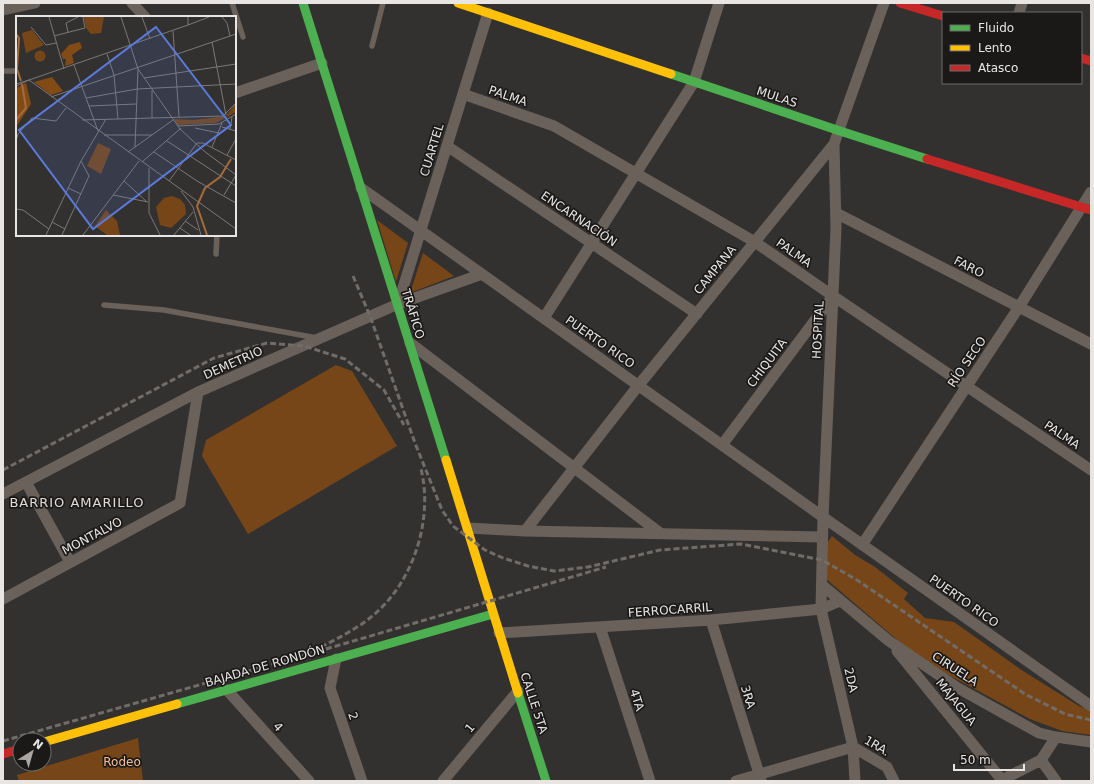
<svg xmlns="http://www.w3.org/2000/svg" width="1094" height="784" viewBox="0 0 1094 784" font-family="'DejaVu Sans',sans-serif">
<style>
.green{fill:#764619}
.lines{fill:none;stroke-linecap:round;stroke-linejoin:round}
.lane{stroke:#6a615b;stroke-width:5.5}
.street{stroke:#6a615b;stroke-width:11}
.fast{stroke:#4caf50;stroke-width:9}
.slow{stroke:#ffc107;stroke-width:9}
.jam{stroke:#c62828;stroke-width:9}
.rail{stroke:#716c67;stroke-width:3;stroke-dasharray:6 3;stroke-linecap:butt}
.labels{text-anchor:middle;stroke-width:3.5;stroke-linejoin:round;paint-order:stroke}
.street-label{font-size:12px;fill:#e8e5e3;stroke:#1b1918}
.park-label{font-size:12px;fill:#f5be95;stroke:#1b1918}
.neighbourhood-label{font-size:13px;letter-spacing:1px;fill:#e2dcd8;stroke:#1b1918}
.inset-river{fill:none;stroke:#a76a39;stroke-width:2}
.inset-road{fill:none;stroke:#7b7977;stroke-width:1}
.view{fill:#5a7bdb;fill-opacity:0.15;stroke:#5a7bdb;stroke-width:2}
.inset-edge{fill:none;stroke:#e8e5e3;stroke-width:2}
</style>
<rect width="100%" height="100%" fill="#33312f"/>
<path class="green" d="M 377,220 L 408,243 L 396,282 Z
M 423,253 L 454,276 L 410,293 Z
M 336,365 L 352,371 L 397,446 L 248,534 L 202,456 L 206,440 Z
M 832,536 L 855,555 L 875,567 L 908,593 L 904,599 L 925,618 L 954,622 L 1023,671 L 1079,706 L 1091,711 L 1091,735 L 1062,731 L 1030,719 L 947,674 L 902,644 L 825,578 L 825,546 Z
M 138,738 L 143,781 L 19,781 L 17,775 Z"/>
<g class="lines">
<path class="lane" d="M 232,3 L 243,37
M 372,46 L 383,3
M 3,71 L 17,71
M 216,254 L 217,235
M 104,305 L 164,310 L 317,338"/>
<path class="street" d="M 132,3 L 145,17
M 3,10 L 35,3
M 1019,13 L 1022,3
M 235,93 L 322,63
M 463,94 L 554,126 L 755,242 L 833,296 L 1091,470
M 834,144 L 836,228 L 823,517 L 821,609 L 853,747 L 855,781
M 447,146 L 697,314
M 361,188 L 823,517 L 1091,706
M 836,213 L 1091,344
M 398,304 L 488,13
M 544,318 L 694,82 L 719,3
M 410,343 L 660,533
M 722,445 L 833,296
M 26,482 L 70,562
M 3,494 L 198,392 L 398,304 L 482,274
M 468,528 L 525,531 L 822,537
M 525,531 L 638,386 L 834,144 L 884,3
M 862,545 L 1019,307 L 1091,192
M 822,585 L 889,641 L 958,688 L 1039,733 L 1056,737 L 1091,742
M 3,599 L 180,503 L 198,392
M 711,620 L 761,780
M 600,627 L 650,781
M 499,633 L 711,620 L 821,609 L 840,601
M 897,651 L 1002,780
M 336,659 L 330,688 L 362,781
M 227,690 L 309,781
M 1041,760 L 1056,781
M 443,781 L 518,691
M 736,781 L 853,747 L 887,767 L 894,781
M 1000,781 L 1041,760 L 1056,737"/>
<path class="fast" d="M 303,3 L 446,460
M 671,74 L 840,131 L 927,159
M 518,693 L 546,781
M 177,704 L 493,614"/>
<path class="slow" d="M 458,3 L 671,74
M 446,460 L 518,693
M 44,742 L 177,704"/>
<path class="jam" d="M 900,3 L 943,16
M 1081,58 L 1091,61
M 927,159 L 1091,210
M 3,754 L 20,749"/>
<path class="rail" d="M 353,276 L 370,316 L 415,443 L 442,510 L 453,526 L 485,550 L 503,558 L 528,566 L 554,571 L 588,567 L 660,550 L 741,544 L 822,560 L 857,580 L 1025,694 L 1065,714 L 1091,720
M 3,470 L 214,358 L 267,343 L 304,346 L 345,359 L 384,390 L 404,425
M 326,649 L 606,567
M 305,655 C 330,642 358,630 378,611 C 415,577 433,517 421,469
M 3,741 L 311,653"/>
</g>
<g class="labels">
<g class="street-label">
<text transform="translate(508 96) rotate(19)" y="4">PALMA</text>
<text transform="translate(777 97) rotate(18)" y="4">MULAS</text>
<text transform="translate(432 150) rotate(-73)" y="4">CUARTEL</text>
<text transform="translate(579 219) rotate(34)" y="4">ENCARNACIÓN</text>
<text transform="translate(794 253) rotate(35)" y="4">PALMA</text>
<text transform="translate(969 267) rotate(27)" y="4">FARO</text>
<text transform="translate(715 270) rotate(-51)" y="4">CAMPANA</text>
<text transform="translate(413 314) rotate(73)" y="4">TRÁFICO</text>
<text transform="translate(818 330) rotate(-87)" y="4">HOSPITAL</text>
<text transform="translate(600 342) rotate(35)" y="4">PUERTO RICO</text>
<text transform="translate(967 362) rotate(-56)" y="4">RÍO SECO</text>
<text transform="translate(233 363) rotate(-24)" y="4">DEMETRIO</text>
<text transform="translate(767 363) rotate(-53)" y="4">CHIQUITA</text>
<text transform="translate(1062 435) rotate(34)" y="4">PALMA</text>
<text transform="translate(92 536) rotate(-28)" y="4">MONTALVO</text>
<text transform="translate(964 601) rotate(35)" y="4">PUERTO RICO</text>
<text transform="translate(670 610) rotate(-4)" y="4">FERROCARRIL</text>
<text transform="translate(265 666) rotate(-16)" y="4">BAJADA DE RONDÓN</text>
<text transform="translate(955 669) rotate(33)" y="4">CIRUELA</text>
<text transform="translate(851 680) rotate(77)" y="4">2DA</text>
<text transform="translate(748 697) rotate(73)" y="4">3RA</text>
<text transform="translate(637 700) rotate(72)" y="4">4TA</text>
<text transform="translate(956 702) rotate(51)" y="4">MAJAGUA</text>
<text transform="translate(534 703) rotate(72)" y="4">CALLE 5TA</text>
<text transform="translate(353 716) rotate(71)" y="4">2</text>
<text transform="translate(278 727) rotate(48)" y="4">4</text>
<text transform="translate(470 728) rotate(-50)" y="4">1</text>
<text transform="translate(877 746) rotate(31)" y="4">1RA.</text>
</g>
<g class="park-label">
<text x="122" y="766">Rodeo</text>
</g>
<g class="neighbourhood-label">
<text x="77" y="507">BARRIO AMARILLO</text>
</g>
</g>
<g transform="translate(16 16)">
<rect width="220" height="220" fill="#33312f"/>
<path d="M 68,1 L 88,1 L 85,17 L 75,18 L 70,12 ZM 16,14 L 28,29 L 10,37 L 6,17 ZM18.5 40a5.5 5.5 0 1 1 11 0a5.5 5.5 0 1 1-11 0ZM 220,87 L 220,96 L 200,107 L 161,109 L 158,103 L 178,104 L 210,100 ZM 82,127 L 95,133 L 85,158 L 71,150 ZM 156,180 L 164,183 L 169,189 L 170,198 L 155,212 L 144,209 L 140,191 L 148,182 ZM 90,194 L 101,205 L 104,219 L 91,219 L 79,210 Z" fill="#764619"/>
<path d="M 64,26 L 66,32 L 56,39 L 58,47 L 49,50 L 50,43 L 47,43 L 45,38 L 53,29 ZM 36,61 L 47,75 L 35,79 L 18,66 ZM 10,67 L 15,88 L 0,111 L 0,72 Z" fill="#824b16"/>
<path class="inset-river" d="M 0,18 L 3,22 L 1,53 L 5,65M 0,104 L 10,92 L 6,68M 191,219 L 181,190 L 189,172 L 204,161 L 215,143"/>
<path class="inset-road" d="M 33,1 L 48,53M 105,1 L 122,53 L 119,131M 126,1 L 134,23M 172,1 L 172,9 L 193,1M 206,1 L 211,7 L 214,20M 15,11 L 30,29 L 40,27M 157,15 L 163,101M 52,16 L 50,7 L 62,1M 38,20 L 69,12 L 67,1M 196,26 L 210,99M 91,38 L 98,59 L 102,103M 58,49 L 82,115M 122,53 L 164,113 L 188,135 L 220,159M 128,62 L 220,48M 13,64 L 220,213M 13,64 L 172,9M 0,68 L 13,64 L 0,70M 136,74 L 136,102M 35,81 L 220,18M 70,82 L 121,73 L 220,68M 73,90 L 120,88M 66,104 L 207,100 L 220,87M 162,110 L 203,108 L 220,98M 206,111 L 220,115M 179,112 L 203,117M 214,114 L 216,101M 88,119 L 136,119M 0,125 L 2,118 L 16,102 L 40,105 L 50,92M 151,125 L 220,170M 196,131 L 206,107M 112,136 L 157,104M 138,136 L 181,165 L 220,187M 211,139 L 220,123M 126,146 L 165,112M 133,152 L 133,197 L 144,219M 108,165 L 130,185M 153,165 L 181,127 L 187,127 L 220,144M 52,172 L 65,178M 165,175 L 177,191 L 185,219M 97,179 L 132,186M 208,179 L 220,159M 0,193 L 7,194 L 33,213M 169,205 L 182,214M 36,206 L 49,213M 164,212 L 174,219M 30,219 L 65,145 L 90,103M 46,219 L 73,160 L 65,145M 67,219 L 123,145M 158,219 L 177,196"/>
<path class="view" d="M 140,11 L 215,109 L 77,213 L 3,114 Z"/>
<rect width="220" height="220" class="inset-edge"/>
</g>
<rect width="1094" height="784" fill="none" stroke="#e8e5e3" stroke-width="8"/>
<rect x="942" y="12" width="140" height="72" fill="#1b1918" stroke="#6d6b69"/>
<rect x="950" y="25" width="20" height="6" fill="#4caf50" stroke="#6d6b69"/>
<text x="978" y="32" font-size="12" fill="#e8e5e3">Fluido</text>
<rect x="950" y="45" width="20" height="6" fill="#ffc107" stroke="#6d6b69"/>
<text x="978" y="52" font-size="12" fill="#e8e5e3">Lento</text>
<rect x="950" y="65" width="20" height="6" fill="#c62828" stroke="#6d6b69"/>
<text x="978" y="72" font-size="12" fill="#e8e5e3">Atasco</text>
<g transform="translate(32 752) rotate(37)"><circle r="19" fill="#1b1918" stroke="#6d6b69"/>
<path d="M0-3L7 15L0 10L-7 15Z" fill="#a9a6a4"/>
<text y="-6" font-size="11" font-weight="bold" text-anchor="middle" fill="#e8e5e3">N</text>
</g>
<path d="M954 764v6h70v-6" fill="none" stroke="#e8e5e3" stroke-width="2"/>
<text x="960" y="764" font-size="12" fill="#e8e5e3" stroke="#1b1918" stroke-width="3" paint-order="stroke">50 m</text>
</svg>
